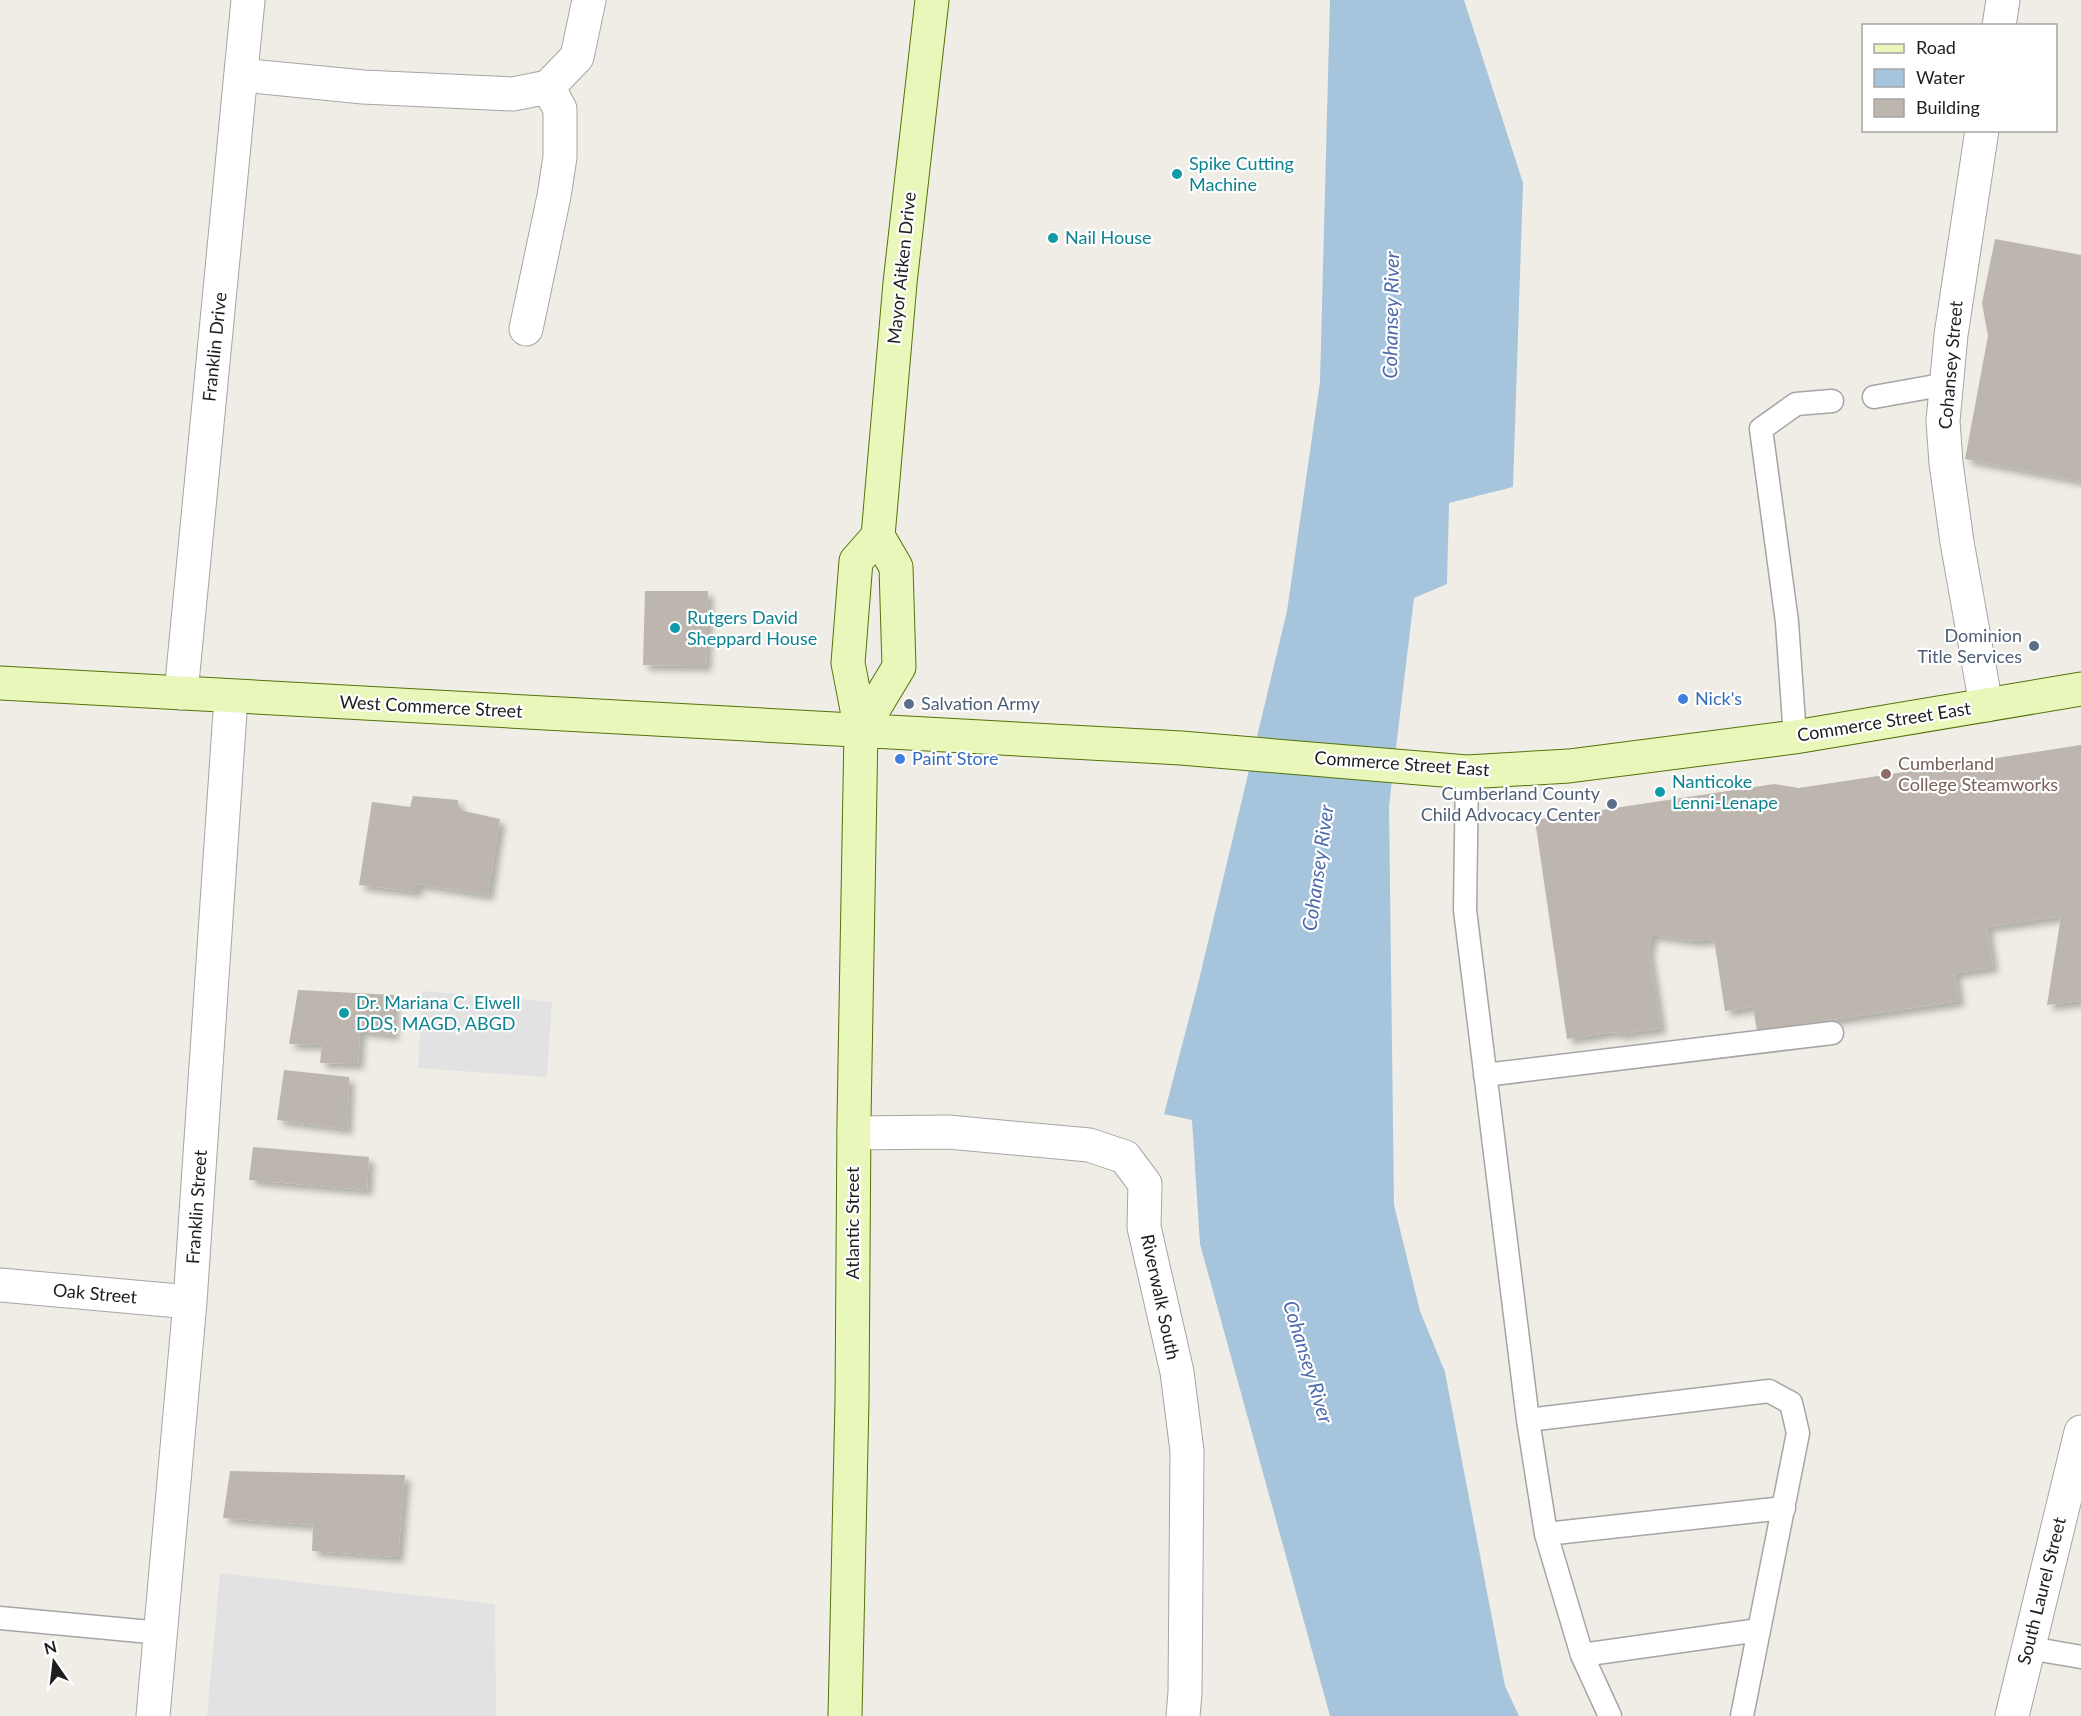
<svg xmlns="http://www.w3.org/2000/svg" width="2081" height="1716" viewBox="0 0 2081 1716" font-family="Lato,sans-serif">
<style>
.parking{fill:#e2e2e2}
.water{fill:#a6c5dc}
.building{fill:#bcb6ae;filter:url(#shadow)}
.lines{fill:none;stroke-linecap:round;stroke-linejoin:round}
.lane-casing{stroke:#a5a5a5;stroke-width:25}
.street-casing{stroke:#a5a5a5;stroke-width:35}
.secondary-casing{stroke:#537308;stroke-width:35}
.lane{stroke:#fff;stroke-width:22}
.street{stroke:#fff;stroke-width:33}
.secondary{stroke:#e9f8ba;stroke-width:33}
.culture-dot{fill:#0f9aa8;stroke:#fff;stroke-width:2}
.service-dot{fill:#5c6f8a;stroke:#fff;stroke-width:2}
.shop-dot{fill:#3f7fe0;stroke:#fff;stroke-width:2}
.education-dot{fill:#8d6e63;stroke:#fff;stroke-width:2}
.labels{text-anchor:middle;stroke-width:4.5;stroke-linejoin:round;paint-order:stroke}
.culture-label{font-size:18px;fill:#0d838f;stroke:#fff;text-anchor:start}
.street-label{font-size:18px;fill:#1e1e1e;stroke:#fff}
.service-label{font-size:18px;fill:#4e5e75;stroke:#fff;text-anchor:end}
.shop-label{font-size:18px;fill:#366cbe;stroke:#fff;text-anchor:start}
.education-label{font-size:18px;fill:#785e54;stroke:#fff;text-anchor:start}
.water-label{font-size:20px;font-style:italic;fill:#4d6bac;stroke:#fff}
</style>
<defs>
<filter id="shadow"><feDropShadow dx="5.5" dy="5.5" stdDeviation="3" flood-color="#0004"/></filter>
</defs>
<rect width="100%" height="100%" fill="#efede5"/>
<path class="parking" d="M 422,991 L 552,1002 L 547,1077 L 418,1068 Z
M 220,1573 L 495,1604 L 496,1716 L 207,1716 Z"/>
<path class="water" d="M 1330,0 L 1464,0 L 1523,183 L 1513,487 L 1449,503 L 1447,584 L 1414,598 L 1389,806 L 1394,1205 L 1420,1311 L 1445,1372 L 1505,1686 L 1519,1716 L 1330,1716 L 1200,1244 L 1192,1120 L 1164,1114 L 1198,984 L 1287,611 L 1320,382 Z"/>
<path class="building" d="M 1995,239 L 2081,255 L 2081,481 L 1965,459 L 1988,336 L 1982,303 Z
M 645,591 L 708,591 L 706,666 L 643,665 Z
M 2081,745 L 2081,1001 L 2047,1005 L 2061,916 L 1987,927 L 1993,967 L 1955,973 L 1959,1001 L 1757,1031 L 1753,1007 L 1725,1011 L 1714,939 L 1695,941 L 1652,935 L 1649,952 L 1661,1028 L 1621,1034 L 1613,1032 L 1567,1039 L 1535,820 L 1774,784 L 1799,788 Z
M 413,796 L 458,800 L 459,810 L 500,819 L 488,895 L 417,884 L 417,892 L 359,885 L 372,802 L 410,807 Z
M 298,990 L 394,995 L 393,1035 L 360,1031 L 358,1064 L 320,1063 L 322,1045 L 289,1044 Z
M 284,1070 L 349,1077 L 347,1129 L 277,1120 Z
M 253,1147 L 369,1157 L 367,1190 L 249,1180 Z
M 230,1471 L 405,1475 L 398,1557 L 312,1551 L 313,1525 L 223,1518 Z"/>
<g class="lines">
<g class="lane-casing">
<path id="lane" d="M 1874,397 L 1947,384
M 1795,737 L 1787,622 L 1761,429 L 1796,404 L 1832,401
M 1467,772 L 1465,910 L 1528,1420 L 1546,1534 L 1582,1655 L 1610,1716
M 1485,1075 L 1832,1033
M 1528,1420 L 1769,1391 L 1791,1403 L 1798,1433 L 1742,1716
M 1546,1534 L 1784,1508
M 0,1618 L 161,1633
M 2029,1648 L 2081,1657
M 1582,1655 L 1759,1630"/>
</g>
<g class="street-casing">
<path id="street" d="M 1999,26 L 2003,0
M 241,75 L 363,87 L 513,94 L 548,87 L 577,57 L 589,0
M 1982,130 L 1951,335 L 1943,421 L 1946,463 L 1957,542 L 1986,705
M 526,329 L 554,196 L 560,157 L 560,109 L 548,87
M 181,693 L 248,0
M 854,1133 L 948,1132 L 1089,1145 L 1125,1157 L 1145,1184 L 1144,1227 L 1177,1372 L 1187,1451 L 1185,1693 L 1183,1716
M 0,1285 L 190,1302
M 153,1716 L 190,1302 L 231,697
M 2012,1716 L 2081,1432"/>
</g>
<g class="secondary-casing">
<path id="secondary" d="M 0,683 L 1181,748 L 1467,772 L 1569,766 L 1795,737 L 2081,689
M 861,730 L 899,667 L 896,567 L 878,536 L 900,283 L 932,0
M 845,1716 L 852,1400 L 854,1120 L 861,730 L 848,663 L 856,561 L 878,536"/>
</g>
<use href="#lane" class="lane"/>
<use href="#street" class="street"/>
<use href="#secondary" class="secondary"/>
</g>
<g class="culture-dot">
<circle cx="1177" cy="174" r="6"/>
<circle cx="1053" cy="238" r="6"/>
<circle cx="675" cy="628" r="6"/>
<circle cx="1660" cy="792" r="6"/>
<circle cx="344" cy="1013" r="6"/>
</g>
<g class="service-dot">
<circle cx="2034" cy="646" r="6"/>
<circle cx="909" cy="704" r="6"/>
<circle cx="1612" cy="804" r="6"/>
</g>
<g class="shop-dot">
<circle cx="1683" cy="699" r="6"/>
<circle cx="900" cy="759" r="6"/>
</g>
<circle class="education-dot" cx="1886" cy="774" r="6"/>
<g class="labels">
<g class="culture-label">
<text x="1189" y="170">Spike Cutting<tspan x="1189" dy="21">Machine</tspan></text>
<text x="1065" y="244">Nail House</text>
<text x="687" y="624">Rutgers David<tspan x="687" dy="21">Sheppard House</tspan></text>
<text x="1672" y="788">Nanticoke<tspan x="1672" dy="21">Lenni-Lenape</tspan></text>
<text x="356" y="1009">Dr. Mariana C. Elwell<tspan x="356" dy="21">DDS, MAGD, ABGD</tspan></text>
</g>
<g class="street-label">
<text transform="translate(902 268) rotate(-84)" y="6">Mayor Aitken Drive</text>
<text transform="translate(215 347) rotate(-84)" y="6">Franklin Drive</text>
<text transform="translate(1951 365) rotate(-85)" y="6">Cohansey Street</text>
<text transform="translate(431 707) rotate(3)" y="6">West Commerce Street</text>
<text transform="translate(1884 722) rotate(-9)" y="6">Commerce Street East</text>
<text transform="translate(1402 764) rotate(4)" y="6">Commerce Street East</text>
<text transform="translate(197 1207) rotate(-86)" y="6">Franklin Street</text>
<text transform="translate(853 1223) rotate(-90)" y="6">Atlantic Street</text>
<text transform="translate(95 1294) rotate(5)" y="6">Oak Street</text>
<text transform="translate(1160 1297) rotate(78)" y="6">Riverwalk South</text>
<text transform="translate(2042 1591) rotate(-76)" y="6">South Laurel Street</text>
</g>
<g class="service-label">
<text x="2022" y="642">Dominion<tspan x="2022" dy="21">Title Services</tspan></text>
<text x="921" y="710" text-anchor="start">Salvation Army</text>
<text x="1600" y="800">Cumberland County<tspan x="1600" dy="21">Child Advocacy Center</tspan></text>
</g>
<g class="shop-label">
<text x="1695" y="705">Nick's</text>
<text x="912" y="765">Paint Store</text>
</g>
<g class="education-label">
<text x="1898" y="770">Cumberland<tspan x="1898" dy="21">College Steamworks</tspan></text>
</g>
<g class="water-label">
<text transform="translate(1391 315) rotate(-89)" y="7">Cohansey River</text>
<text transform="translate(1318 868) rotate(-82)" y="7">Cohansey River</text>
<text transform="translate(1308 1362) rotate(73)" y="7">Cohansey River</text>
</g>
</g>
<rect x="1862" y="24" width="195" height="108" fill="#ffffff" stroke="#a5a5a5" stroke-width="1.5"/>
<rect x="1874" y="44" width="30" height="9" fill="#e9f8ba" stroke="#a5a5a5" stroke-width="1.5"/>
<text x="1916" y="54" font-size="18" fill="#1e1e1e">Road</text>
<rect x="1874" y="69" width="30" height="18" fill="#a6c5dc" stroke="#a5a5a5" stroke-width="1.5"/>
<text x="1916" y="84" font-size="18" fill="#1e1e1e">Water</text>
<rect x="1874" y="99" width="30" height="18" fill="#bcb6ae" stroke="#a5a5a5" stroke-width="1.5"/>
<text x="1916" y="114" font-size="18" fill="#1e1e1e">Building</text>
<g transform="translate(54 1662) rotate(346)" stroke="#ffffff" stroke-width="4.5" paint-order="stroke">
<path d="M0-4.5L10 22L0 15L-10 22Z" fill="#1e1e1e"/>
<text y="-9" font-size="16" font-weight="bold" text-anchor="middle" fill="#1e1e1e">N</text>
</g>
</svg>
